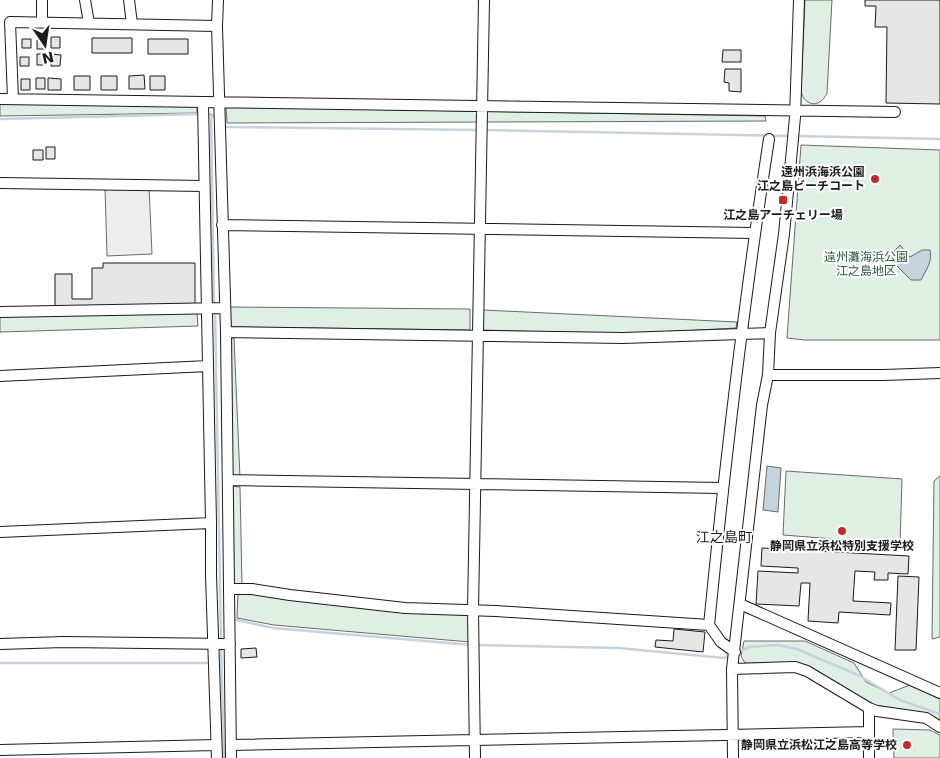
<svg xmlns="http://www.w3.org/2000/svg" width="940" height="758" viewBox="0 0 940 758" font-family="'DejaVu Sans','Noto Sans JP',sans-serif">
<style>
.green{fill:#e0efe3;stroke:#6a6a6a}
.parking{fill:#ededed;stroke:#6a6a6a}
.water{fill:#c6d2dc;stroke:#6a6a6a}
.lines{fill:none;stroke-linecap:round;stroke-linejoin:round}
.stream{stroke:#c6d2dc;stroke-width:2.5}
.building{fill:#e6e6e6;stroke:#1a1a1a}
.minor-casing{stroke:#1a1a1a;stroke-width:12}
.minor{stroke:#fff;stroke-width:10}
.poi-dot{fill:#c62828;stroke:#fff;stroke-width:2}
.labels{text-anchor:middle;stroke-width:4;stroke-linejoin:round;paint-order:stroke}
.poi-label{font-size:12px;font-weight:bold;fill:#1a1a1a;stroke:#fff;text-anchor:end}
.park-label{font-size:12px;fill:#2b5a34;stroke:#fff}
.neighbourhood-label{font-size:14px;fill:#1a1a1a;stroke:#fff}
</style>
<rect width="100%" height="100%" fill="#fff"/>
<path class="green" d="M 805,0 L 832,0 L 827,93 C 821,107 806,108 801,92 Z
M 0,104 L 197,105 L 197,113 L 0,116 Z
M 226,107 L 765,116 L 766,121 L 227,123 Z
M 801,145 L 940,150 L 940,340 L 805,340 L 787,338 Z
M 230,307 L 470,309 L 470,330 L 231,327 Z
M 483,310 L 737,322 L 736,328 L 622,334 L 482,330 Z
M 197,313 L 198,326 L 0,332 L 0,316 Z
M 229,338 L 234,338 L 240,478 L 231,474 Z
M 786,471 L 902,479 L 900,544 L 783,535 Z
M 940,476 L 940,637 L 932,639 L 934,481 Z
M 230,486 L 240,487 L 242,585 L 232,585 Z
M 238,592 L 465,613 L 470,616 L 470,642 L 274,625 L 237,618 Z
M 744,641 L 805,641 L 854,663 L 866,682 L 889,693 L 910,685 L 940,699 L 940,720 L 928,714 L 875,705 L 798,663 L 745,663 L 741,656 Z
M 893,729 L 930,730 L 940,735 L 940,758 L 894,758 Z"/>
<path class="parking" d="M 149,186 L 152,254 L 107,256 L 105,187 Z"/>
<path class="water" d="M 900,245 L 910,257 L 922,250 L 930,250 C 933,261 926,270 921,280 L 911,280 L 894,263 L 895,257 L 892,253 Z
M 767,466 L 781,468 L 778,512 L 763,510 Z"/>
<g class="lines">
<path class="stream" d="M 206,114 L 211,114 L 217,119
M 211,114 L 214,305
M 0,119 L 201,114
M 223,124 L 227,127 L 479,130
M 485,130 L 792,136
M 797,136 L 940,139
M 215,310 L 221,640
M 232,619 L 273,628 L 472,645
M 221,645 L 224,758
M 477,645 L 618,648 L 724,658 L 731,655
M 738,652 L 749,647 L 778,645 L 797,649 L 860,676 L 900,700 L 940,714
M 0,663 L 208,663"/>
</g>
<path class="building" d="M 865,0 L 940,0 L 940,104 L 886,103 L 887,27 L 875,27 L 876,6 L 865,6 Z
M 51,37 L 60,37 L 60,48 L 51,48 Z
M 92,38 L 132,38 L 132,53 L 92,53 Z
M 22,39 L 31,39 L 31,48 L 22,48 Z
M 148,39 L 188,39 L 188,54 L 148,54 Z
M 37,40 L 46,40 L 46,49 L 37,49 Z
M 723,50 L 741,50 L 741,62 L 722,62 Z
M 37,54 L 46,54 L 46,65 L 37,65 Z
M 51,54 L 61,55 L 60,66 L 51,66 Z
M 20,57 L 29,57 L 29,66 L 20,66 Z
M 725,69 L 741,69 L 741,92 L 729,91 L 729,83 L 724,82 Z
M 144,75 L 145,89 L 129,89 L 129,76 Z
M 74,76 L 90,76 L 90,90 L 74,90 Z
M 101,76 L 117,76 L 117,90 L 101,90 Z
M 150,76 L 165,76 L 165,90 L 150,90 Z
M 36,78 L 45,78 L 45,89 L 36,89 Z
M 48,78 L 61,79 L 61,90 L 48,90 Z
M 21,79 L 30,79 L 30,90 L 21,90 Z
M 46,147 L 55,147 L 55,159 L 46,159 Z
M 33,150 L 43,150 L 43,160 L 33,160 Z
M 103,263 L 195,263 L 195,306 L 55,306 L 55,274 L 72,274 L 72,299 L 92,299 L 92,268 L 103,268 Z
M 762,548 L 909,556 L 908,574 L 888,573 L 888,580 L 874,580 L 875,572 L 855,571 L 853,601 L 891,603 L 890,615 L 839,612 L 838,623 L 808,621 L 810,583 L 801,583 L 799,606 L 756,604 L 758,571 L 798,573 L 798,568 L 761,566 Z
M 898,576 L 919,577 L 916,650 L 895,650 Z
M 674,629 L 705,632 L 703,652 L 655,647 L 656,640 L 673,641 Z
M 256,648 L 257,657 L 241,658 L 241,649 Z"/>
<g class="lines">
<g class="minor-casing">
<path id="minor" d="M 85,0 L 89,23
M 129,0 L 132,24
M 218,0 L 217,26 L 226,332 L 231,758
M 42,22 L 42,0
M 0,99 L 895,112
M 13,99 L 10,22 L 217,26
M 203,102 L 211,523 L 211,575 L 217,758
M 0,183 L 204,186
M 222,225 L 754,233
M 0,312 L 225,308
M 226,332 L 623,338 L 770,333
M 768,375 L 884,375 L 940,373
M 0,376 L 208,366
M 228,480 L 722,488
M 0,532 L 211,523
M 229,589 L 252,589 L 290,595 L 405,608 L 496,611 L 709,625 L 721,642 L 735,652
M 740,604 L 940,693
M 709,625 C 725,463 744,301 769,139
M 0,644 L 64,642 L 230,644
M 732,669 L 795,667 L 807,671 L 869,708 L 869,758
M 869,708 L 877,711 L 926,718 L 940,727
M 231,745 L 869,732
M 0,750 L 216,745
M 475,758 L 473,610 L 484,0
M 733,758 L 732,669 L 762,405 L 768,375 L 770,333 L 784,234 L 795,117 L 799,0"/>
</g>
<use href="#minor" class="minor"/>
</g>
<g class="poi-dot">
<circle cx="875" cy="179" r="5"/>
<rect x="778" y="195" width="10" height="10" rx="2.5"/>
<circle cx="842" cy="531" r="5"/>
<circle cx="907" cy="745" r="5"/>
</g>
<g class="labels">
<g class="poi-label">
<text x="865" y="176">遠州浜海浜公園<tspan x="865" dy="14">江之島ビーチコート</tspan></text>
<text x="783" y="219" text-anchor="middle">江之島アーチェリー場</text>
<text x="842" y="550" text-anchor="middle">静岡県立浜松特別支援学校</text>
<text x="897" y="749">静岡県立浜松江之島高等学校</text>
</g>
<g class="park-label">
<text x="866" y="261">遠州灘海浜公園<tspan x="866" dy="14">江之島地区</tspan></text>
</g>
<g class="neighbourhood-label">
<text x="724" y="542">江之島町</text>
</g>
</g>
<g transform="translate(45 45) rotate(167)" stroke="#ffffff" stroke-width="4" paint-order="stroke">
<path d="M0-4L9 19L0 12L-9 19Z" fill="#1a1a1a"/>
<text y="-8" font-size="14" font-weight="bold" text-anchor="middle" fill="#1a1a1a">N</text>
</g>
</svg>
